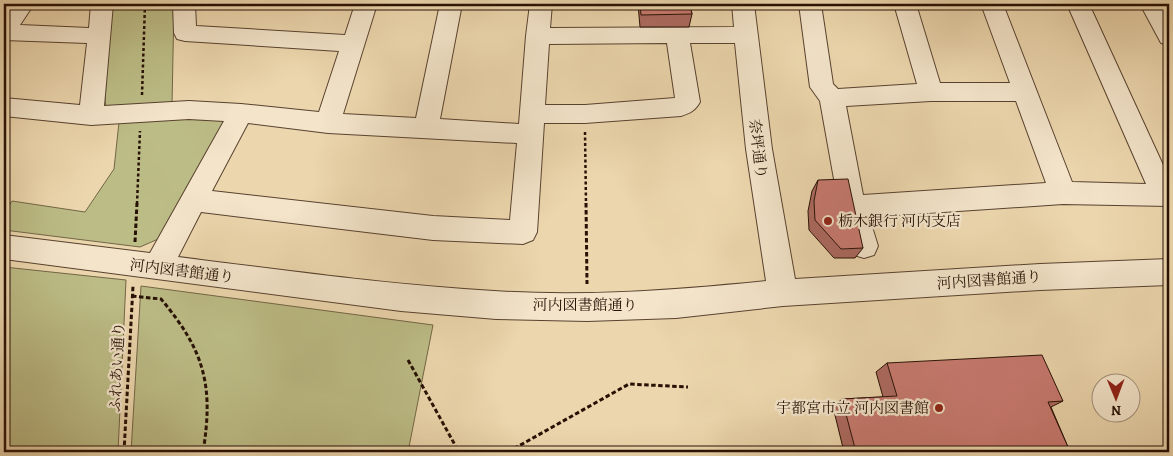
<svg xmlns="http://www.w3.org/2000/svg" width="1173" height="456" viewBox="0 0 1173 456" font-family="Alegreya,'Noto Serif JP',serif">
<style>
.green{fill:#bcbc86;stroke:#726646}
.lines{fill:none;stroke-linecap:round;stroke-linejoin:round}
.minor-casing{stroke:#58422f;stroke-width:2}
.path-far1{stroke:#271105;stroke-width:2.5;stroke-dasharray:3 2.5;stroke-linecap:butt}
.path{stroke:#271105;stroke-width:3;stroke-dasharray:4.5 2.5;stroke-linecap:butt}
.minor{fill:#f3e4ca;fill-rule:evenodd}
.wall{fill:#ac6960;stroke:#271105}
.building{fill:#c87a70;stroke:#271105}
.poi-dot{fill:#8f2418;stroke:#f3e4ca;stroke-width:2}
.labels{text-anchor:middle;stroke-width:4.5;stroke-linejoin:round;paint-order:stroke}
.street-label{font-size:15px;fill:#271105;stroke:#f3e4ca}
.poi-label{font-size:15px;fill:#271105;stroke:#f3e4ca;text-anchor:start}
</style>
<rect width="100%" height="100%" fill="#ecd6ad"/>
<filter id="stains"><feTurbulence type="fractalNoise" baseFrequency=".004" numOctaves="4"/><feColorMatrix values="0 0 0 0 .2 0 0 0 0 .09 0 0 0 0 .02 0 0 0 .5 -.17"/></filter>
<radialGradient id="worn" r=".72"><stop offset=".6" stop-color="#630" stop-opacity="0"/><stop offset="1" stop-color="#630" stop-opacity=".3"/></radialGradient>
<path class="green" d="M 111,4 L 174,4 L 172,105 L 106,107 L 105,100 Z
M 157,119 L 221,120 L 226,128 L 165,236 L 140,247 L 4,230 L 4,213 L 12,201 L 85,212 L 114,169 L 119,122 Z
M 4,267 L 126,280 L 118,452 L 4,452 Z
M 141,286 L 433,325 L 408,452 L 131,452 Z"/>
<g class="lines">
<g class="minor-casing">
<path id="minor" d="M 12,4 L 34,4 L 20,25 L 89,28 L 91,4 L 113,4 L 104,106 L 189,101 L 241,104 L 319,112 L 339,51 L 185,41 L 177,39 L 174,33 L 173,4 L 195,4 L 196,26 L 345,35 L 355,4 L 377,4 L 343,114 L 416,118 L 440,4 L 462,4 L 440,119 L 519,124 L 526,36 L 530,4 L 552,4 L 550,28 L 734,27 L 732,4 L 754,4 L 772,149 L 795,279 L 1040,264 L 1169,259 L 1169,285 L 1040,290 L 783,306 L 676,318 L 587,321 L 496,319 L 401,311 L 4,259 L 4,235 L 150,253 L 224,121 L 189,119 L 91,125 L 4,116 L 4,98 L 80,105 L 87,43 L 4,40 L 4,15 ZM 667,43 L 675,98 L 585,105 L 545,105 L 549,44 ZM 690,43 L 735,43 L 746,149 L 766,281 C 676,290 585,297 494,291 C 388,285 283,270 178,257 L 201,212 L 433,240 L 523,244 L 533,240 L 537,232 L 544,123 L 585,123 L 681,116 C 690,113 695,111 700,102 ZM 248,123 L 328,133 L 517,143 L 510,220 L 433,216 L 212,191 Z
M 799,4 L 821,4 L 833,84 L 838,89 L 917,84 L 894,4 L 916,4 L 940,83 L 1010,83 L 981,4 L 1003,4 L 1072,182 L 1146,184 L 1067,4 L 1089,4 L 1169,178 L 1169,206 L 1063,204 L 869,217 L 878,246 L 874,255 L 864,258 L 854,255 L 839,207 L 820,101 L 810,87 ZM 931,101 L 1016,101 L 1046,183 L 863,195 L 846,106 Z
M 1140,4 L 1162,4 L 1169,17 L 1169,45 L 1161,43 Z"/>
</g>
<path class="path-far1" d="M 142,95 L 145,4
M 585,132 L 586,204
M 137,204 L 140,131"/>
<path class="path" d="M 586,203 L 587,284
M 135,242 L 137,203
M 132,296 L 161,299 C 204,350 214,385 203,452
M 408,360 L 455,445 L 457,452
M 124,452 L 133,286
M 508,452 L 629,384 L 688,387"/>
<use href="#minor" class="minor"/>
</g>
<path class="wall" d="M 638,4 L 690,4 L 692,14 L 689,27 L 640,27 Z
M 818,180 L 863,248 L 855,258 L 834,258 L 809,230 L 808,211 L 812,191 Z
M 887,363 L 1063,401 L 1051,407 L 1068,447 L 1057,451 L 1057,452 L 844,452 L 833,407 L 842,399 L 883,397 L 876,372 Z"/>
<path class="building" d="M 640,4 L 690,4 L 692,14 L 641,15 Z
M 848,179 L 863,248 L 841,249 L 815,220 L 814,201 L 818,180 Z
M 1042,355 L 1063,401 L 1048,402 L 1068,447 L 1055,448 L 1057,452 L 856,452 L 842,399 L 897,396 L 887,363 Z"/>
<g class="poi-dot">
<circle cx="828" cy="221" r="5"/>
<circle cx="939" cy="408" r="5"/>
</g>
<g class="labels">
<g class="street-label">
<text transform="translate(758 149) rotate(83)" y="5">奈坪通り</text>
<text transform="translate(182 271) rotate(7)" y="5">河内図書館通り</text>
<text transform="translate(989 280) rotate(-4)" y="5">河内図書館通り</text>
<text x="585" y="310">河内図書館通り</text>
<text transform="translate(117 367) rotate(-87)" y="5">ふれあい通り</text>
</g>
<g class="poi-label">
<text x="838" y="226">栃木銀行 河内支店</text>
<text x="929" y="413" text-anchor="end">宇都宮市立 河内図書館</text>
</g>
</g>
<rect width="1173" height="456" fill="none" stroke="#ecd6ad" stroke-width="20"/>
<rect x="5" y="5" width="1163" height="446" fill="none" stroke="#271105" stroke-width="2.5"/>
<rect x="10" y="10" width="1153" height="436" fill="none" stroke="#271105"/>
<g transform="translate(1116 398) rotate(179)"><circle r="24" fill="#f3e4ca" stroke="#a1907b"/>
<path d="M0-4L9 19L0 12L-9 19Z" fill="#8f2418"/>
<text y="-8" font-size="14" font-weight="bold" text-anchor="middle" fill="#271105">N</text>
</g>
<rect width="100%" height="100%" filter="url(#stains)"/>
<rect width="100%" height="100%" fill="url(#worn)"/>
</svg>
